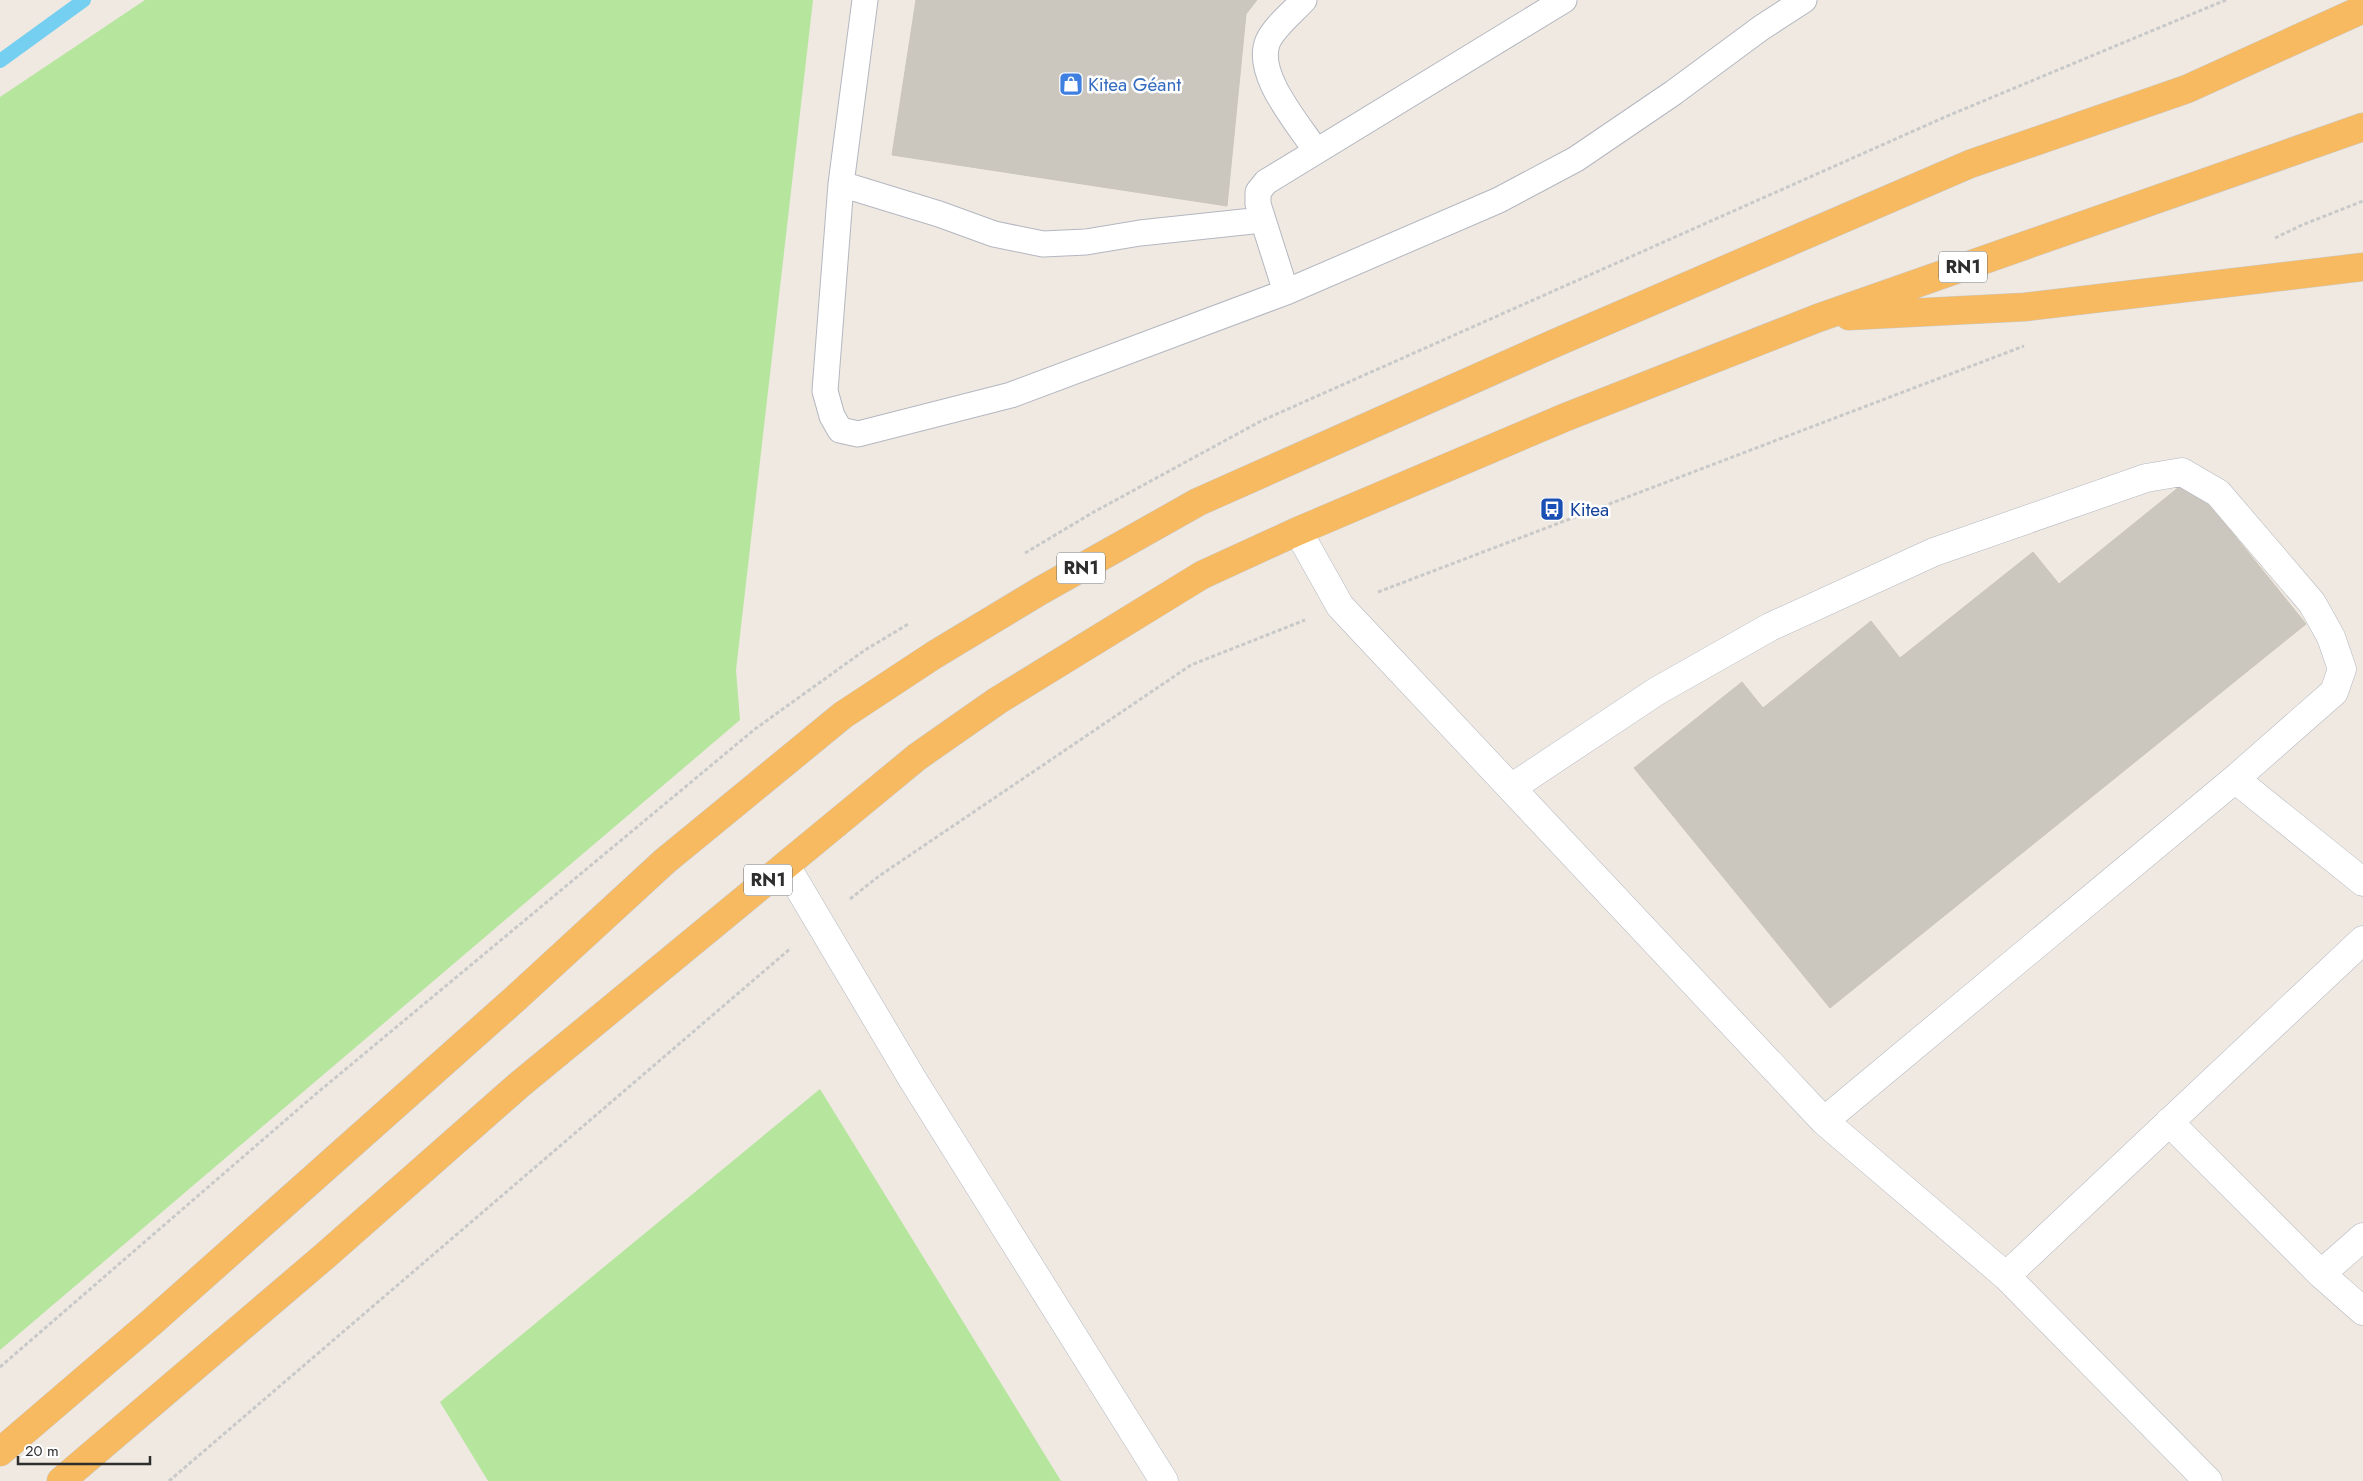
<svg xmlns="http://www.w3.org/2000/svg" width="2363" height="1481" viewBox="0 0 2363 1481" font-family="Jost,sans-serif">
<style>
.green{fill:#b6e59e}
.lines{fill:none;stroke-linecap:round;stroke-linejoin:round}
.stream{stroke:#75cff0;stroke-width:14}
.building{fill:#cbc7bf;stroke:#cbc5ba}
.service-casing{stroke:#b4b7c1;stroke-width:27}
.minor-casing{stroke:#b4b7c1;stroke-width:29}
.trunk-casing{stroke:#c9c9c9;stroke-width:29}
.path{stroke:#c9c9c9;stroke-width:3;stroke-dasharray:4 2.5;stroke-linecap:butt}
.service{stroke:#fff;stroke-width:25}
.minor{stroke:#fff;stroke-width:28}
.trunk{stroke:#f8ba60;stroke-width:28}
.labels{text-anchor:middle;stroke-width:5;stroke-linejoin:round;paint-order:stroke}
.shield{fill:#fff;stroke:#6d6d6d;stroke-width:1}
.shield-label{font-size:18px;font-weight:bold;fill:#2e2e2e}
.shop-label{font-size:19px;fill:#366cbe;stroke:#fff;text-anchor:start}
.transit-label{font-size:19px;fill:#164399;stroke:#fff;text-anchor:start}
</style>
<rect width="100%" height="100%" fill="#efe9e1"/>
<path class="green" d="M 145,0 L 813,0 L 736,670 L 740,720 L 0,1350 L 0,97 Z
M 820,1089 L 1061,1481 L 488,1481 L 440,1402 Z"/>
<g class="lines">
<path class="stream" d="M 0,61 L 84,0"/>
</g>
<path class="building" d="M 916,0 L 1257,0 L 1246,14 L 1227,206 L 892,155 Z
M 2189,479 L 2306,624 L 1830,1008 L 1634,768 L 1742,682 L 1763,708 L 1871,621 L 1900,658 L 2033,552 L 2059,584 Z"/>
<g class="lines">
<g class="service-casing">
<path id="service" d="M 865,0 L 841,184 L 825,391 L 832,416 L 840,430 L 858,434 L 1011,395 L 1286,292 L 1499,200 L 1576,159 L 1673,93 L 1761,28 L 1804,0
M 1304,0 C 1293,12 1275,26 1268,41 C 1254,74 1298,123 1316,151
M 841,184 L 939,214 L 994,234 L 1043,244 L 1086,242 L 1140,233 L 1262,220
M 1286,292 L 1258,204 L 1258,192 L 1266,182 L 1564,0"/>
</g>
<g class="minor-casing">
<path id="minor" d="M 1298,531 L 1340,606 L 1824,1121 L 2006,1276 L 2208,1481
M 2235,779 L 2363,882
M 1511,788 L 1657,691 L 1770,627 L 1934,552 L 2146,478 L 2182,472 L 2218,493 L 2312,603 L 2331,637 L 2342,669 L 2334,692 L 2235,779 L 1824,1121
M 786,866 L 913,1080 L 1164,1481
M 2169,1122 L 2321,1274 L 2363,1311
M 2321,1274 L 2363,1237
M 2006,1276 L 2363,940"/>
</g>
<g class="trunk-casing">
<path id="trunk" d="M 1849,316 L 2025,307 L 2363,267
M 0,1452 L 153,1321 L 516,998 L 665,861 L 843,715 L 934,655 L 1040,591 L 1198,502 L 1553,344 L 1970,164 L 2187,89 L 2363,9
M 61,1481 L 326,1255 L 519,1085 L 917,757 L 997,701 L 1202,575 L 1298,531 L 1566,417 L 1818,318 L 2363,127"/>
</g>
<path class="path" d="M 2275,238 L 2302,225 L 2363,201
M 1025,553 L 1092,513 L 1261,421 L 1945,117 L 2226,0
M 1378,592 L 2024,346
M 850,899 L 879,876 L 1191,665 L 1305,620
M 0,1367 L 317,1093 L 755,729 L 865,650 L 910,623
M 169,1481 L 791,948"/>
<use href="#service" class="service"/>
<use href="#minor" class="minor"/>
<use href="#trunk" class="trunk"/>
</g>
<defs>
<g id="shop-square" transform="scale(1.25)"><rect x="-9" y="-9" width="18" height="18" rx="4" fill="#3f7fe0" stroke="#fff"/><path d="M-5-2.5h2.3a2.7 3.5 0 0 1 5.4 0H5L5.5 6h-11ZM-1.5-2.5h3a1.5 2.3 0 0 0-3 0Z" fill="#fff"/></g>
<g id="bus-square" transform="scale(1.25)"><rect x="-9" y="-9" width="18" height="18" rx="4" fill="#1a4fb4" stroke="#fff"/><path d="M-5-6H5V4H4V6H2V4H-2V6H-4V4H-5ZM-3.5-4V0h7V-4ZM-3.5 1.2v1.5H-2V1.2ZM2 1.2v1.5H3.5V1.2Z" fill="#fff"/></g>
</defs>
<g fill-rule="evenodd">
<use href="#shop-square" x="1071" y="84"/>
<use href="#bus-square" x="1552" y="509"/>
</g>
<g class="labels">
<g class="shield">
<rect x="1939" y="251.5" width="48" height="31" rx="4"/>
<rect x="1057" y="552.5" width="48" height="31" rx="4"/>
<rect x="744" y="864.5" width="48" height="31" rx="4"/>
</g>
<g class="shield-label">
<text x="1963" y="273">RN1</text>
<text x="1081" y="574">RN1</text>
<text x="768" y="886">RN1</text>
</g>
<g class="shop-label">
<text x="1088" y="91">Kitea Géant</text>
</g>
<g class="transit-label">
<text x="1570" y="516">Kitea</text>
</g>
</g>
<path d="M18 1456v8h132v-8" fill="none" stroke="#2e2e2e" stroke-width="2.5"/>
<text x="25" y="1456" font-size="15" fill="#2e2e2e" stroke="#ffffff" stroke-width="4" paint-order="stroke">20 m</text>
</svg>
